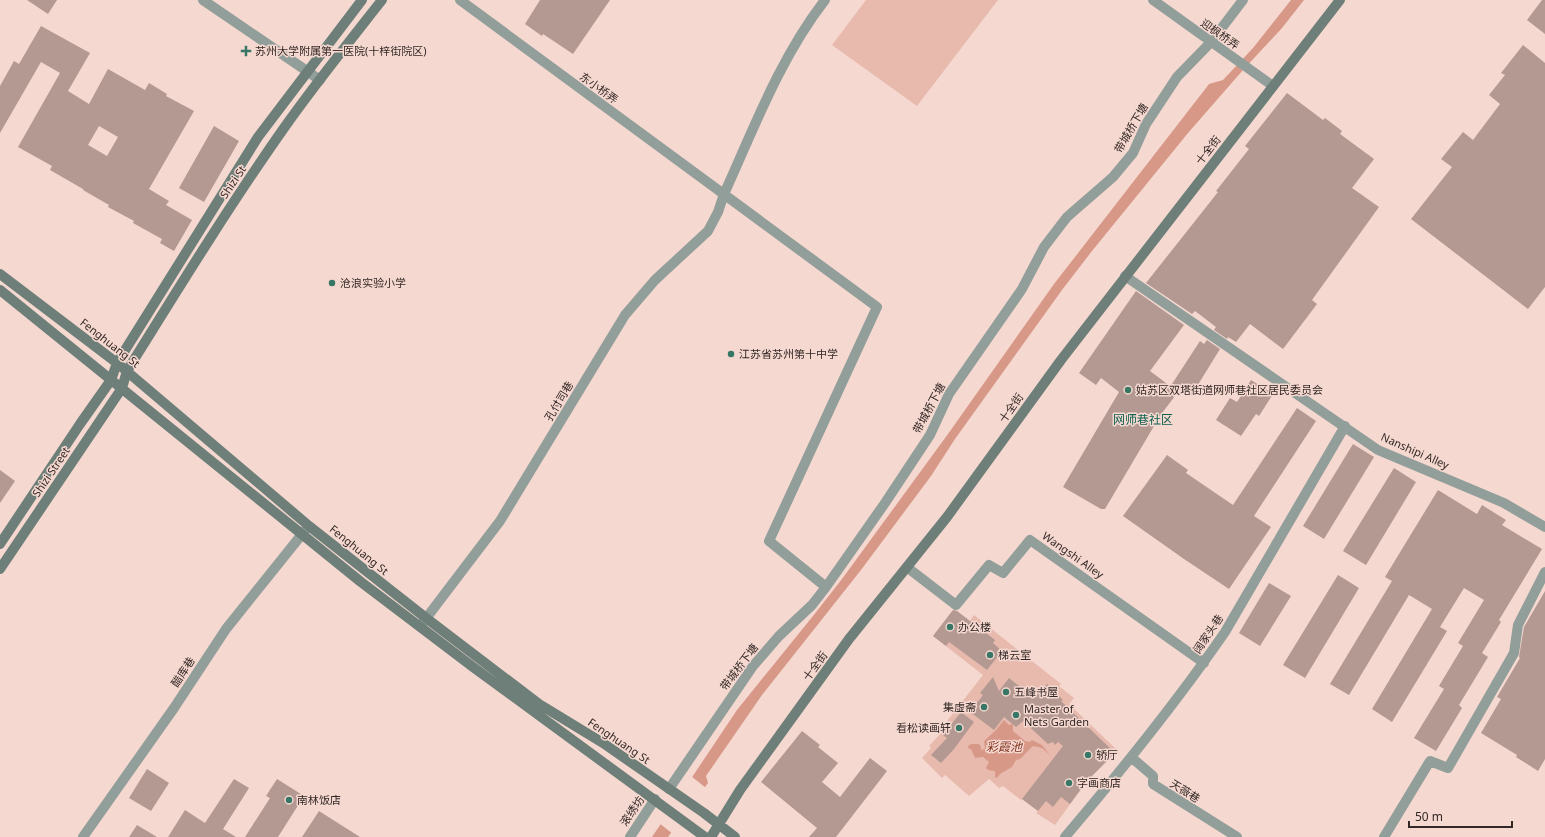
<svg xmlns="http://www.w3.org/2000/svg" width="1545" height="837" viewBox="0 0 1545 837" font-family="'Noto Sans','Noto Sans SC',sans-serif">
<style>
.green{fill:#e8baae}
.water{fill:#d89887}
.pier{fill:#f5d8d0}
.building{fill:#b39991;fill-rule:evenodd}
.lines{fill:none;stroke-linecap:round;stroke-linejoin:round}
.street{stroke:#929e9a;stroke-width:10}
.secondary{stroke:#6d7f78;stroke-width:10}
.poi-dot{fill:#387766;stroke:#f5d8d0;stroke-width:1.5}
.labels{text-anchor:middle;stroke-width:3;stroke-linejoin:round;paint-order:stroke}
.street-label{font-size:11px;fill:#332825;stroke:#f5d8d0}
.poi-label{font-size:11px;fill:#332825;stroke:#f5d8d0;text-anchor:start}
.neighbourhood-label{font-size:12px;fill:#0f614f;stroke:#f5d8d0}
.water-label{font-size:12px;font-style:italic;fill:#80331e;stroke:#f5d8d0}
</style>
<rect width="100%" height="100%" fill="#f5d8d0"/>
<path class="green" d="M 866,0 L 998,0 L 917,106 L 832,45 Z
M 954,609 L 970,621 L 974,615 L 1061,684 L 1059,686 L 1074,698 L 1069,704 L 1117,750 L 1087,781 L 1055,825 L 1036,813 L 1038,811 L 1022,799 L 1021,800 L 1003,786 L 999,788 L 989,779 L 969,796 L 945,775 L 942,778 L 922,758 L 931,748 L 929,746 L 950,723 L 947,721 L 983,675 L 933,636 Z"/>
<path class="water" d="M 1291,0 L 1304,0 L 1282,28 L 1243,70 L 1188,133 L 1092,251 L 1062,290 L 955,439 L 931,476 L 861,570 L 762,695 L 706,776 L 708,783 L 668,837 L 652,837 L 737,710 L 813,616 L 842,579 L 948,434 L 1054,284 L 1206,88 L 1209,84 L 1223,80 L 1253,48 Z
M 1004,720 L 1009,725 L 1013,724 L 1013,731 L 1025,741 L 1030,742 L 1032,740 L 1042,745 L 1050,755 L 1042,748 L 1033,746 L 1020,759 L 1016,760 L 1012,767 L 1000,774 L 997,778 L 995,777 L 995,771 L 988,770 L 986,768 L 989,762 L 983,757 L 975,758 L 971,749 L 969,749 L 968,746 L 971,744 L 979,744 L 981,747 L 981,750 L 985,749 L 984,741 L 996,730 Z"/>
<path class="pier" d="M 691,776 L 706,788 L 673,834 L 659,823 Z"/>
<path class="building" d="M 27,0 L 57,0 L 48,14 Z
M 540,0 L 610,0 L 573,54 L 543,34 L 542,36 L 525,24 Z
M 1542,0 L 1545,0 L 1545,34 L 1527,20 Z
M 41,26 L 90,53 L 68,91 L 89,104 L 108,69 L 145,90 L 149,83 L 167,94 L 166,96 L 194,111 L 149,189 L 169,201 L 166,205 L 192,220 L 174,251 L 160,243 L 162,239 L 133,223 L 134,221 L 108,207 L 109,205 L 83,190 L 83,189 L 50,170 L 52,166 L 18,147 L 60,73 L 41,62 L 0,133 L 0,86 L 14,61 L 19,64 ZM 99,126 L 118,137 L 107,156 L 88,145 Z
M 1523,45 L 1545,63 L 1545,287 L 1528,309 L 1411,219 L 1452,167 L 1441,159 L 1463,132 L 1473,140 L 1500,104 L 1489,95 L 1505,75 L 1501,73 Z
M 1287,93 L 1323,120 L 1325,118 L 1342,131 L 1340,134 L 1374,159 L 1352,188 L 1379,207 L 1312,300 L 1317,304 L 1283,349 L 1250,324 L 1236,342 L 1228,337 L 1227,339 L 1214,330 L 1216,327 L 1195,311 L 1192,314 L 1146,283 L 1218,192 L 1216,191 L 1249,149 L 1245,146 Z
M 214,126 L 239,141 L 204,202 L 179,188 Z
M 1136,291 L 1184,325 L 1150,371 L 1178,392 L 1153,425 L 1154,426 L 1105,509 L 1101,509 L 1063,487 L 1119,392 L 1101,378 L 1096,385 L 1079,373 Z
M 1207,340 L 1220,349 L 1191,396 L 1172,384 L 1200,341 L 1204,344 Z
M 1251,380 L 1273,394 L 1259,416 L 1256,414 L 1241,436 L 1216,420 L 1230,398 L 1237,402 Z
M 1297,408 L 1316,421 L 1254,516 L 1271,527 L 1229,589 L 1184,559 L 1123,516 L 1167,455 L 1188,470 L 1186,473 L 1233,505 Z
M 1353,444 L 1374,457 L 1324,539 L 1303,526 Z
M 1394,468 L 1416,482 L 1366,565 L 1343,551 Z
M 0,470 L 15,481 L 0,503 Z
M 1438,490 L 1477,514 L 1482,505 L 1506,520 L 1502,525 L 1542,549 L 1499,620 L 1501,622 L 1482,653 L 1488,657 L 1459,705 L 1462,708 L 1436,751 L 1414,738 L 1444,689 L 1439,686 L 1463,646 L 1458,643 L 1484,600 L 1464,588 L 1440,627 L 1447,631 L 1392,722 L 1372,709 L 1432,609 L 1409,595 L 1349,695 L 1330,684 L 1392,581 L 1385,577 Z
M 1338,575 L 1359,588 L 1305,678 L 1283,665 Z
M 1269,583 L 1291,596 L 1260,646 L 1239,633 Z
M 1545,591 L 1545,759 L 1538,771 L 1516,757 L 1517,755 L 1481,733 L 1501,699 L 1497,697 L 1520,658 L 1519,657 L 1524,627 Z
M 953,610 L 957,611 L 995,640 L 993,643 L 1002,651 L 987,670 L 949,642 L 946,646 L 933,636 Z
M 993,677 L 999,691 L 1009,678 L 1034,698 L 1047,684 L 1063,700 L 1061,701 L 1115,753 L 1087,781 L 1070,804 L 1061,797 L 1053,807 L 1046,801 L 1038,811 L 1022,799 L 1063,746 L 1058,742 L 1055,745 L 1053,742 L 1048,744 L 1023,721 L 1016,727 L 1004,717 L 994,730 L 970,712 L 983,695 L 980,693 Z
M 961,712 L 974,722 L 954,749 L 941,763 L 931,755 L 947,738 L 943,735 Z
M 802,731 L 820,745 L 818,747 L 838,763 L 822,782 L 840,797 L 870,758 L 887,771 L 836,837 L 809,837 L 817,828 L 761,782 Z
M 147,769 L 169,783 L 151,811 L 129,798 Z
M 234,779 L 249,788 L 223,829 L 236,837 L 168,837 L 185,810 L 205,823 Z
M 277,779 L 304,796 L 278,837 L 245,837 L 270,798 L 266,796 Z
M 319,811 L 360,837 L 302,837 Z
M 137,825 L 157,837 L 129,837 Z"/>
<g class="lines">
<path class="street" d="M 203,0 L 320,80
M 460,0 L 877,307 L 769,541 L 826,587
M 1153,0 L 1273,86
M 1125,276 L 1378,450 L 1504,503 L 1545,527
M 908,568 L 956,605 L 989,565 L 1003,573 L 1030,540 L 1204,663
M 421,625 L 500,521 L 625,315 L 655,280 L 708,231 L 718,212 L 724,194 C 754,128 780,58 825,0
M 1131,757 L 1153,776 L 1153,784 L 1237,837
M 669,789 L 753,666 L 779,636 L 812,605 L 826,587 L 885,503 L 930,435 L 949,394 L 1022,289 L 1044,247 L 1067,217 L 1113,177 L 1133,153 L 1146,124 L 1177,77 L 1211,42 L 1243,0
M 83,837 L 174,708 L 226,629 L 307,528
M 630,837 L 655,799
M 1065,837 C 1121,771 1176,703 1225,632 L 1345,426
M 1384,837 L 1430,761 L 1448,768 L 1514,653 L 1518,625 L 1545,572"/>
<path class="secondary" d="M 0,274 L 117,363 L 309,526 L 426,618 L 539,704 L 603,743 L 704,813 L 735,837
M 0,290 L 361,582 L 473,667 L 705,837
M 0,544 L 80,424 L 111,380 L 117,363 L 258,137 L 362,0
M 0,569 L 122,388 L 127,371 C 178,289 229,206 284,128 C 315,84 349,42 382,0
M 711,837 L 740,790 L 849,639 L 947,517 L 1061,360 L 1340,0"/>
</g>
<g class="poi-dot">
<path d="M244 45h4v4h4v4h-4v4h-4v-4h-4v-4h4z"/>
<circle cx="332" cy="283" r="4"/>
<circle cx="731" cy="354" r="4"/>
<circle cx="1128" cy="390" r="4"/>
<circle cx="950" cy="627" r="4"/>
<circle cx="990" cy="655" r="4"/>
<circle cx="1006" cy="692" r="4"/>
<circle cx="984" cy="707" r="4"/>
<circle cx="1016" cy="715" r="4"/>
<circle cx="959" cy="728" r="4"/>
<circle cx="1088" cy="755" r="4"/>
<circle cx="1069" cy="783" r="4"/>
<circle cx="289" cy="800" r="4"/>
</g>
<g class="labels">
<g class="street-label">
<text transform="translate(1220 34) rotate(35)" y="4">迎枫桥弄</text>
<text transform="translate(599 88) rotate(36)" y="4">东小桥弄</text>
<text transform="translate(1131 128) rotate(-60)" y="4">带城桥下塘</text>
<text transform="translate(1208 150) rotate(-52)" y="4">十全街</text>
<text transform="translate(233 182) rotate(-56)" y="4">Shizi St</text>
<text transform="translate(110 343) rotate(38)" y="4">Fenghuang St</text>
<text transform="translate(559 401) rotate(-59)" y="4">孔付司巷</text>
<text transform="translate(929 408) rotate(-62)" y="4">带城桥下塘</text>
<text transform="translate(1011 408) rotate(-55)" y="4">十全街</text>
<text transform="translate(1415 451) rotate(24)" y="4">Nanshipi Alley</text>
<text transform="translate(51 472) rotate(-56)" y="4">Shizi Street</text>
<text transform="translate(359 550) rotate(39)" y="4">Fenghuang St</text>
<text transform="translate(1073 555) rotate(35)" y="4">Wangshi Alley</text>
<text transform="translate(1208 634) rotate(-56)" y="4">阔家头巷</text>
<text transform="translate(815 666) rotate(-54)" y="4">十全街</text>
<text transform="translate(739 667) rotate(-53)" y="4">带城桥下塘</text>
<text transform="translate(183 672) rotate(-57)" y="4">醋库巷</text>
<text transform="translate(619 741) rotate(34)" y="4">Fenghuang St</text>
<text transform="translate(1185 791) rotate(32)" y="4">天薇巷</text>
<text transform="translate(632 811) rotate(-56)" y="4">滚绣坊</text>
</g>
<g class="poi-label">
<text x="255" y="55">苏州大学附属第一医院(十梓街院区)</text>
<text x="340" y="287">沧浪实验小学</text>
<text x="739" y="358">江苏省苏州第十中学</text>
<text x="1136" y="394">姑苏区双塔街道网师巷社区居民委员会</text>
<text x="958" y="631">办公楼</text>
<text x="998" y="659">梯云室</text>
<text x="1014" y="696">五峰书屋</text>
<text x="976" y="711" text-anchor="end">集虚斋</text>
<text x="1024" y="713">Master of<tspan x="1024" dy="13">Nets Garden</tspan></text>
<text x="951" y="732" text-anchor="end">看松读画轩</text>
<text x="1096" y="759">轿厅</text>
<text x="1077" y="787">字画商店</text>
<text x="297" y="804">南林饭店</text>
</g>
<g class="neighbourhood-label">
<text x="1143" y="424">网师巷社区</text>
</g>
<g class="water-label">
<text x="1004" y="751">彩霞池</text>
</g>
</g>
<path d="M1409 821v6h103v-6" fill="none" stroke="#332825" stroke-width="2"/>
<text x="1415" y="821" font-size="12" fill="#332825" stroke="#f5d8d0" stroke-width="3" paint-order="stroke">50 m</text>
</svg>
